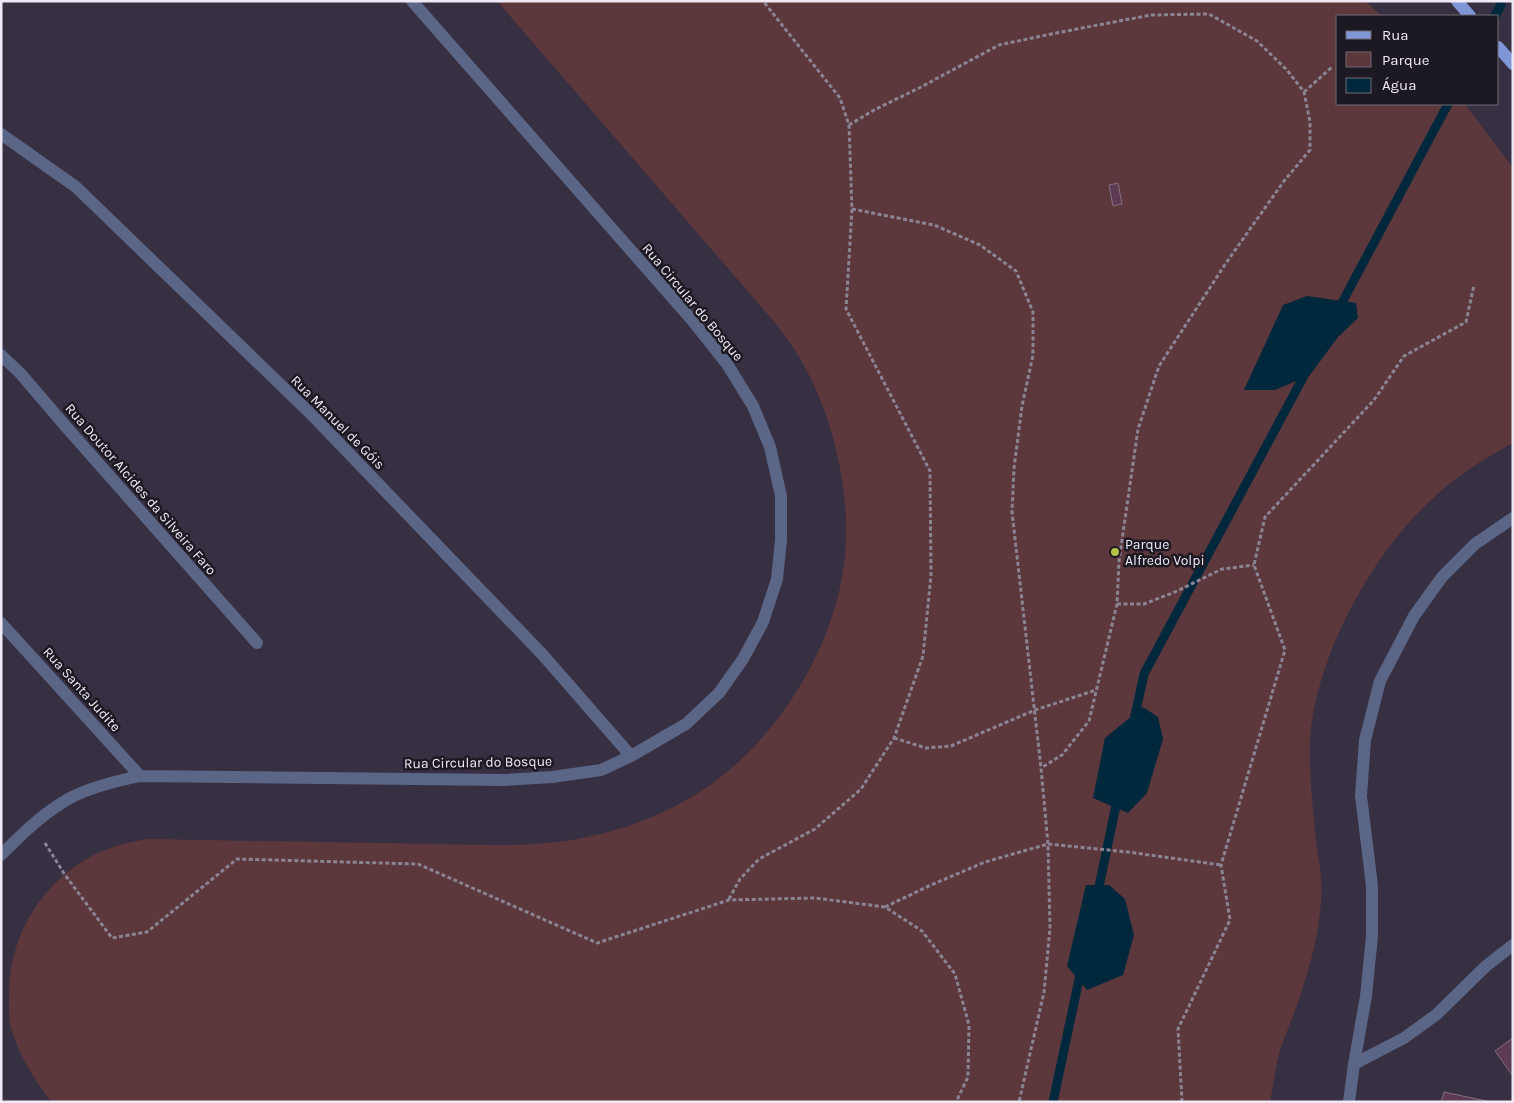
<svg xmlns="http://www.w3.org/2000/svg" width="1514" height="1103" viewBox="0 0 1514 1103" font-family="Karla,sans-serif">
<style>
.green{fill:#5c373b}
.water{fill:#00283c}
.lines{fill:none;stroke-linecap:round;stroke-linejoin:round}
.stream{stroke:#00283c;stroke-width:9}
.building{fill:#5d3c53;stroke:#856f7e}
.path{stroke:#8b8494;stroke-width:3;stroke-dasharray:4 2.5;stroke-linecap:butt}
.minor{stroke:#5b6686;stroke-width:12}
.primary{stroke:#8196d7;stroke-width:12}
.poi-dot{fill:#b5c249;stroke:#1d1922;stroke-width:2}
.labels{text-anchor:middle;stroke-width:5;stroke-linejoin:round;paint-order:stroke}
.street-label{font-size:14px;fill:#efeaf6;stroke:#1d1922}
.poi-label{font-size:14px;fill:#efeaf6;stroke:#1d1922;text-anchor:start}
</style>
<rect width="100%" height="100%" fill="#372f42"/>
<path class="green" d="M 497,1 L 1365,1 L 1382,16 L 1338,16 L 1338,104 L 1465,104 L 1513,168 L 1513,443 C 1481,460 1452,479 1427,504 C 1368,560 1314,662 1310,743 C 1309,776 1313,809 1316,841 C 1319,861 1323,882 1321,901 C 1319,933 1311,963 1301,993 C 1295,1014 1285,1033 1279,1054 C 1275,1069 1273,1086 1270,1102 L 51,1102 C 34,1078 19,1056 11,1028 C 8,1017 9,1006 9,994 C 9,937 40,885 90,857 C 108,847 128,842 148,839 L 490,845 C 509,845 528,845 546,843 C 597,839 646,823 690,798 C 775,748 841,643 846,543 C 848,479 831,410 798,355 C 792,344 783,334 776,324 Z"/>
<path class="water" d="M 1307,296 L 1356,303 L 1358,318 L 1338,337 L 1310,375 L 1275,390 L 1244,390 L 1283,305 Z
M 1143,707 L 1158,717 L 1163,739 L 1147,793 L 1128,813 L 1093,798 L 1105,738 Z
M 1086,885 L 1109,885 L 1125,899 L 1134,935 L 1123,975 L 1087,990 L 1067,966 Z"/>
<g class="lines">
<path class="stream" d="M 1495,16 L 1501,5
M 1337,312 L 1448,104
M 1133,725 L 1144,674 L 1307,370
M 1097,896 L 1118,796
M 1053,1102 L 1081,970"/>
</g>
<path class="building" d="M 1118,183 L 1122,204 L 1113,206 L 1109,185 Z
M 1513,1038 L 1513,1076 L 1495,1051 Z
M 1444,1092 L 1491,1102 L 1441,1102 Z"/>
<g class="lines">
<path class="path" d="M 1304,92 L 1332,67
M 849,125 L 874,110 L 921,87 L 999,45 L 1056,33 L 1151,15 L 1209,14 L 1257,41 L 1287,70 L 1304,92 L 1310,122 L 1310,150 L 1284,181 L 1226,263 L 1159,366 L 1138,429 L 1119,561 L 1117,604 L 1089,721 L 1062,755 L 1041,768
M 852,209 L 934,225 L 980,245 L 1016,271 L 1033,312 L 1033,355 L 1022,406 L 1014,468 L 1012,512 L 1041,768 L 1048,844 L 1050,928 L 1044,992 L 1019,1102
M 1117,604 L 1144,604 L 1175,592 L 1222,569 L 1254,565
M 894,738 L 926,748 L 951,746 L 1035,710 L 1096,690
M 45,843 L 65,875 L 112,938 L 147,932 L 237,859 L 418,864 L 597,943 L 729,900 L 815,898 L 885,907 L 922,931 L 955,974 L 969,1025 L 968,1077 L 956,1102
M 729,899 L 740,879 L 759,859 L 815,829 L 861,789 L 894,738 L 923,656 L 931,575 L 930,471 L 846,309 L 852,209 L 849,125 L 840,98 L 763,1
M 885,907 L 931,885 L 985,862 L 1048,844 L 1128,852 L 1221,865
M 1182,1102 L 1178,1029 L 1230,920 L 1221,865 L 1285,650 L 1254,565 L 1265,517 L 1374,400 L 1404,356 L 1466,322 L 1474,285"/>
<path class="minor" d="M 1,134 L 76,187 L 313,416 L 542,654 L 631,756
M 1,355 L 20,373 L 68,429 L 257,643
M 1,623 L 140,776
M 1,855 C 22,834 43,813 70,798 C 91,787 116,781 140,776 L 505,780 L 552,777 L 601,770 L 631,756 L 686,724 L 719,693 L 743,659 L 763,622 L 777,579 L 781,540 L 781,496 L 770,447 L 753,406 L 727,364 L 692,320 L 412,1
M 1354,1064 L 1404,1038 L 1436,1015 L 1486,966 L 1513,945
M 1349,1102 L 1354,1064 L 1366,996 L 1372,936 L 1372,886 L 1361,796 L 1365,740 L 1380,681 L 1414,616 L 1442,577 L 1475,544 L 1513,518"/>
<path class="primary" d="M 1457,1 L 1470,16
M 1498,47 L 1513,64"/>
</g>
<circle class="poi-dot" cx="1115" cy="552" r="5"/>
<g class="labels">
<g class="street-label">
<text transform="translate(693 302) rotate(50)" y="5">Rua Circular do Bosque</text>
<text transform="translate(338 422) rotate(45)" y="5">Rua Manuel de Góis</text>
<text transform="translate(141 489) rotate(49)" y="5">Rua Doutor Alcides da Silveira Faro</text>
<text transform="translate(82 689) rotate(48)" y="5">Rua Santa Judite</text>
<text transform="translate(478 762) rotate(-1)" y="5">Rua Circular do Bosque</text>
</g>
<g class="poi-label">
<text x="1125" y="549">Parque<tspan x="1125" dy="16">Alfredo Volpi</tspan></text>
</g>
</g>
<rect width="1514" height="1103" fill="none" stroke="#efeaf6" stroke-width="5"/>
<rect x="1336" y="15" width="162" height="90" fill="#1d1922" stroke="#716d77"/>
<rect x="1346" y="31" width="25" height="8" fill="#8196d7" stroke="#716d77"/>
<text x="1382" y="40" font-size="15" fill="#efeaf6">Rua</text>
<rect x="1346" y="52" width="25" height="15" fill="#5c373b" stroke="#716d77"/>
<text x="1382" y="65" font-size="15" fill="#efeaf6">Parque</text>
<rect x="1346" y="78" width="25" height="15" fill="#00283c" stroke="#716d77"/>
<text x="1382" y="90" font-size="15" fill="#efeaf6">Água</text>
</svg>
